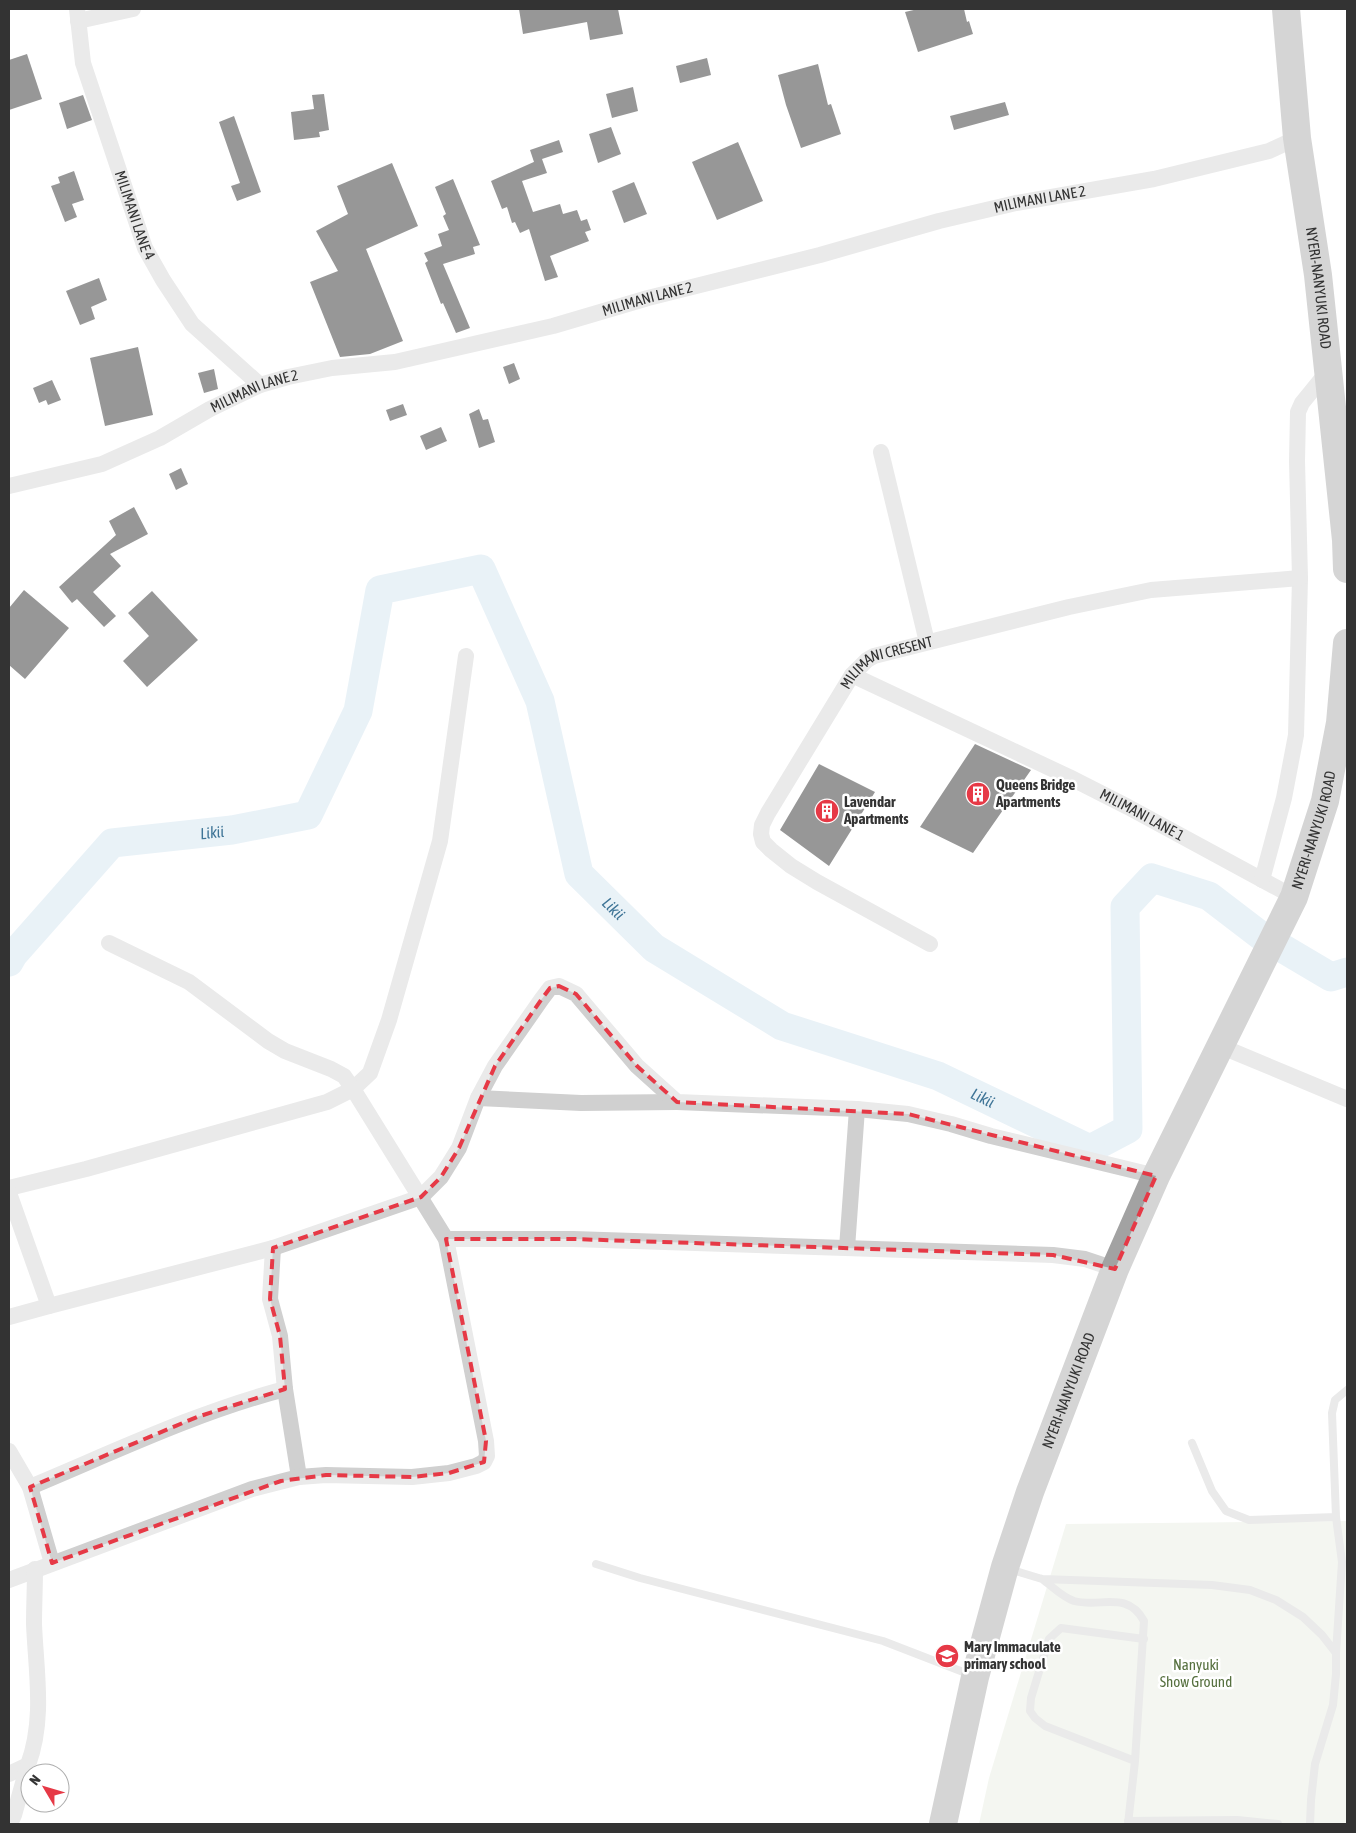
<svg xmlns="http://www.w3.org/2000/svg" width="1356" height="1833" viewBox="0 0 1356 1833" font-family="'Asap Condensed',sans-serif">
<style>
.green{fill:#e6ecdf}
.lines{fill:none;stroke-linecap:round;stroke-linejoin:round}
.river{stroke:#cfe2ee;stroke-width:29}
.building{fill:#1a1a1a}
.service{stroke:#d0d0d0;stroke-width:8}
.minor{stroke:#d0d0d0;stroke-width:16}
.trunk{stroke:#a2a2a2;stroke-width:28}
.marked{fill:none;stroke:#e63946;stroke-width:4;stroke-dasharray:10 6;stroke-linejoin:round}
.labels{text-anchor:middle;stroke-width:5;stroke-linejoin:round;paint-order:stroke}
.street-label{font-size:15px;fill:#333;stroke:#fff}
.poi-label{font-size:15px;font-weight:bold;fill:#333;stroke:#fff;text-anchor:start}
.park-label{font-size:15px;fill:#56703f;stroke:#fff}
.water-label{font-size:16px;font-style:italic;fill:#3f7597;stroke:#fff}
</style>
<rect width="100%" height="100%" fill="#fff"/>
<path class="green" d="M 1347,1521 L 1347,1824 L 979,1824 L 989,1778 L 1066,1524 Z"/>
<g class="lines">
<path class="river" id="s1" d="M 9,962 L 13,955 L 112,843 L 232,830 L 308,815 L 358,711 L 380,590 L 481,569 L 540,701 L 579,874 L 654,948 L 782,1026 L 938,1076 L 1090,1149 L 1128,1129 L 1125,907 L 1152,878 L 1209,896 L 1260,935 L 1331,977 L 1347,972"/>
</g>
<path class="building" d="M 519,9 L 618,9 L 623,34 L 590,40 L 587,22 L 523,34 Z
M 918,9 L 964,9 L 967,22 L 969,21 L 973,34 L 918,52 L 905,12 Z
M 27,54 L 42,99 L 9,110 L 9,60 Z
M 707,58 L 711,75 L 680,83 L 676,66 Z
M 818,64 L 828,105 L 831,104 L 841,134 L 801,148 L 786,105 L 778,75 Z
M 633,87 L 638,111 L 612,118 L 606,94 Z
M 324,94 L 329,130 L 319,132 L 320,137 L 294,140 L 291,112 L 314,109 L 312,95 Z
M 83,95 L 92,120 L 67,129 L 59,103 Z
M 1005,102 L 1009,115 L 954,130 L 950,116 Z
M 234,116 L 261,192 L 237,201 L 231,186 L 240,183 L 219,122 Z
M 611,127 L 621,154 L 598,163 L 589,134 Z
M 559,140 L 563,152 L 542,159 L 547,173 L 522,181 L 533,212 L 560,204 L 563,214 L 577,210 L 581,221 L 587,219 L 591,230 L 585,232 L 589,241 L 550,256 L 558,277 L 545,281 L 529,229 L 520,233 L 515,222 L 512,223 L 507,207 L 502,209 L 491,181 L 536,161 L 534,162 L 530,150 Z
M 738,142 L 763,201 L 717,220 L 692,162 Z
M 392,163 L 418,226 L 366,249 L 403,341 L 370,354 L 340,357 L 310,282 L 338,271 L 316,231 L 348,214 L 337,186 Z
M 74,171 L 84,200 L 72,204 L 77,217 L 65,222 L 51,186 L 60,183 L 58,177 Z
M 453,179 L 480,245 L 473,247 L 475,254 L 443,264 L 470,328 L 456,333 L 443,303 L 441,304 L 425,263 L 428,261 L 424,253 L 442,246 L 438,234 L 449,230 L 443,216 L 446,214 L 435,187 Z
M 634,182 L 647,214 L 624,223 L 612,191 Z
M 99,278 L 107,300 L 91,307 L 95,319 L 80,325 L 66,291 Z
M 138,347 L 153,415 L 105,426 L 90,358 Z
M 514,363 L 520,379 L 509,384 L 503,367 Z
M 214,369 L 218,389 L 204,393 L 198,373 Z
M 52,380 L 61,400 L 48,405 L 46,400 L 39,403 L 33,388 Z
M 403,404 L 407,415 L 390,421 L 386,410 Z
M 479,409 L 483,420 L 488,419 L 495,442 L 479,448 L 469,414 Z
M 441,427 L 447,441 L 426,450 L 420,436 Z
M 181,468 L 188,484 L 176,490 L 169,474 Z
M 134,507 L 148,534 L 110,554 L 121,566 L 93,592 L 116,616 L 104,627 L 77,599 L 72,603 L 59,587 L 116,535 L 109,521 Z
M 24,590 L 69,628 L 25,679 L 9,665 L 9,608 Z
M 152,591 L 198,640 L 147,687 L 123,661 L 149,636 L 128,613 Z
M 975,744 L 1031,770 L 973,853 L 920,827 Z
M 819,764 L 875,792 L 829,866 L 780,830 Z"/>
<g class="lines">
<path class="service" d="M 1192,1443 L 1212,1491 L 1226,1511 L 1249,1520 L 1336,1517
M 596,1564 L 640,1578 L 883,1641 L 971,1675
M 1009,1569 L 1042,1579 L 1212,1585 L 1250,1590 L 1276,1600 L 1303,1617 L 1322,1635 L 1336,1653 L 1336,1674 L 1333,1705 L 1315,1764 L 1311,1800 L 1310,1824
M 1042,1579 C 1052,1586 1062,1597 1074,1601 C 1101,1608 1127,1590 1144,1621 L 1135,1761 L 1128,1824
M 1336,1653 L 1342,1562 L 1336,1517 L 1332,1413 L 1335,1400 L 1347,1390
M 1135,1761 L 1045,1726 L 1035,1718 L 1030,1711 L 1031,1698 L 1049,1639 L 1061,1628 L 1144,1639
M 1128,1821 L 1237,1820 L 1278,1824"/>
<g class="minor">
<path id="s2" d="M 77,9 L 83,63 L 145,248 L 163,280 L 192,324 L 260,385"/>
<path d="M 78,21 L 133,9"/>
<path d="M 881,452 L 927,642"/>
<path id="s3" d="M 9,486 L 102,464 L 160,438 L 210,409 L 260,385 L 288,377 L 332,368 L 395,362 L 553,326 L 648,298 L 820,255 L 939,221 L 1016,203 L 1154,179 L 1269,151 L 1297,138"/>
<path id="s4" d="M 852,675 L 1069,777 L 1128,807 L 1294,897"/>
<path d="M 1262,880 L 1284,798 L 1296,735 L 1300,578 L 1297,461 L 1298,412 L 1302,403 L 1328,371"/>
<path id="s5" d="M 930,944 L 817,882 L 791,866 L 771,850 L 763,842 L 761,834 L 762,825 L 768,813 L 852,675 L 867,660 L 874,656 L 1069,607 L 1151,590 L 1300,578"/>
<path d="M 1220,1046 L 1347,1099"/>
<path d="M 478,1098 L 581,1103 L 677,1102"/>
<path d="M 9,1188 L 86,1169 L 327,1102 L 353,1089 L 370,1073 L 389,1020 L 440,841 L 466,656"/>
<path d="M 9,1193 L 49,1306"/>
<path d="M 446,1239 L 573,1239 L 1053,1255 L 1085,1259 L 1115,1269"/>
<path d="M 273,1248 L 270,1299 L 280,1336 L 285,1389 L 299,1477"/>
<path d="M 847,1248 L 857,1109"/>
<path d="M 9,1317 L 49,1306 L 273,1248 L 421,1197 L 441,1177 L 459,1148 L 478,1098 L 495,1066 L 541,1000 L 550,988 L 559,986 L 576,994 L 637,1066 L 677,1102 L 857,1109 L 908,1114 L 951,1124 L 991,1136 L 1156,1176"/>
<path d="M 9,1451 L 30,1487 L 52,1563"/>
<path d="M 30,1487 C 114,1452 197,1412 285,1389"/>
<path d="M 9,1580 L 252,1489 L 299,1477 L 326,1475 L 412,1477 L 449,1473 L 476,1466 L 484,1462 L 487,1456 L 486,1441 L 446,1239 L 353,1089 L 344,1076 L 331,1069 L 285,1051 L 268,1041 L 189,982 L 109,943"/>
<path d="M 9,1774 L 28,1765 C 45,1719 36,1672 34,1624 C 34,1606 35,1587 35,1569"/>
<path d="M 10,1824 L 14,1815 L 28,1765"/>
</g>
<g class="trunk">
<path id="s6" d="M 1286,9 L 1297,138 L 1318,275 L 1346,540 L 1347,569"/>
<path id="s7" d="M 943,1824 L 975,1677 L 1005,1567 L 1030,1492 L 1115,1269 L 1156,1176 L 1294,897 L 1325,801 L 1340,723 L 1347,643"/>
</g>
</g>
<path d="M0 0H1356V1833H0ZM 559,986 L 576,994 L 637,1066 L 677,1102 L 908,1114 L 1156,1176 L 1115,1269 L 1053,1255 L 573,1239 L 446,1239 L 486,1441 L 484,1462 L 449,1473 L 412,1477 L 326,1475 L 281,1481 L 52,1563 L 30,1487 L 197,1417 L 285,1389 L 280,1336 L 270,1299 L 273,1248 L 421,1197 L 441,1177 L 459,1148 L 495,1066 L 541,1000 L 550,988 Z" fill="#fff" fill-opacity=".55" fill-rule="evenodd"/>
<path class="marked" d="M 559,986 L 576,994 L 637,1066 L 677,1102 L 908,1114 L 1156,1176 L 1115,1269 L 1053,1255 L 573,1239 L 446,1239 L 486,1441 L 484,1462 L 449,1473 L 412,1477 L 326,1475 L 281,1481 L 52,1563 L 30,1487 L 197,1417 L 285,1389 L 280,1336 L 270,1299 L 273,1248 L 421,1197 L 441,1177 L 459,1148 L 495,1066 L 541,1000 L 550,988 Z"/>
<defs>
<g id="building-disc" transform="scale(1.25)"><circle r="9.5" fill="#e63946" stroke="#fff"/><path d="M-4-6H4V6H1V3H-1V6H-4ZM-2.5-4.3h1.7v1.8h-1.7ZM.8-4.3h1.7v1.8H.8ZM-2.5-1h1.7V.8h-1.7ZM.8-1h1.7V.8H.8Z" fill="#fff"/></g>
<g id="school-disc" transform="scale(1.25)"><circle r="9.5" fill="#e63946" stroke="#fff"/><path d="M0-5L7-2L0 1L-7-2ZM-4 1L0 2.5L4 1V4Q0 6-4 4Z" fill="#fff"/></g>
</defs>
<g fill-rule="evenodd">
<use href="#building-disc" x="978" y="794"/>
<use href="#building-disc" x="827" y="811"/>
<use href="#school-disc" x="947" y="1656"/>
</g>
<g class="labels">
<g class="street-label">
<text dy="5" stroke="none"><textPath href="#s3" startOffset="1075">MILIMANI LANE 2</textPath></text>
<text dy="5" stroke="none"><textPath href="#s2" startOffset="215">MILIMANI LANE 4</textPath></text>
<text dy="5" stroke="none"><textPath href="#s6" startOffset="281">NYERI-NANYUKI ROAD</textPath></text>
<text dy="5" stroke="none"><textPath href="#s3" startOffset="670">MILIMANI LANE 2</textPath></text>
<text dy="5" stroke="none"><textPath href="#s3" startOffset="265">MILIMANI LANE 2</textPath></text>
<text dy="5" stroke="none"><textPath href="#s5" startOffset="426">MILIMANI CRESENT</textPath></text>
<text dy="5" stroke="none"><textPath href="#s4" startOffset="322">MILIMANI LANE 1</textPath></text>
<text dy="5" stroke="none"><textPath href="#s7" startOffset="1065">NYERI-NANYUKI ROAD</textPath></text>
<text dy="5" stroke="none"><textPath href="#s7" startOffset="452">NYERI-NANYUKI ROAD</textPath></text>
</g>
<g class="poi-label">
<text x="996" y="790">Queens Bridge<tspan x="996" dy="17">Apartments</tspan></text>
<text x="844" y="807">Lavendar<tspan x="844" dy="17">Apartments</tspan></text>
<text x="964" y="1652">Mary Immaculate<tspan x="964" dy="17">primary school</tspan></text>
</g>
<g class="park-label">
<text x="1196" y="1670">Nanyuki<tspan x="1196" dy="17">Show Ground</tspan></text>
</g>
<g class="water-label">
<text dy="6" stroke="none"><textPath href="#s1" startOffset="258">Likii</textPath></text>
<text dy="6" stroke="none"><textPath href="#s1" startOffset="1068">Likii</textPath></text>
<text dy="6" stroke="none"><textPath href="#s1" startOffset="1488">Likii</textPath></text>
</g>
</g>
<rect width="1356" height="1833" fill="none" stroke="#333333" stroke-width="20"/>
<g transform="translate(45 1788) rotate(308)"><circle r="24" fill="#ffffff" stroke="#adadad"/>
<path d="M0-4L9 19L0 12L-9 19Z" fill="#e63946"/>
<text y="-8" font-size="14" font-weight="bold" text-anchor="middle" fill="#333333">N</text>
</g>
</svg>
